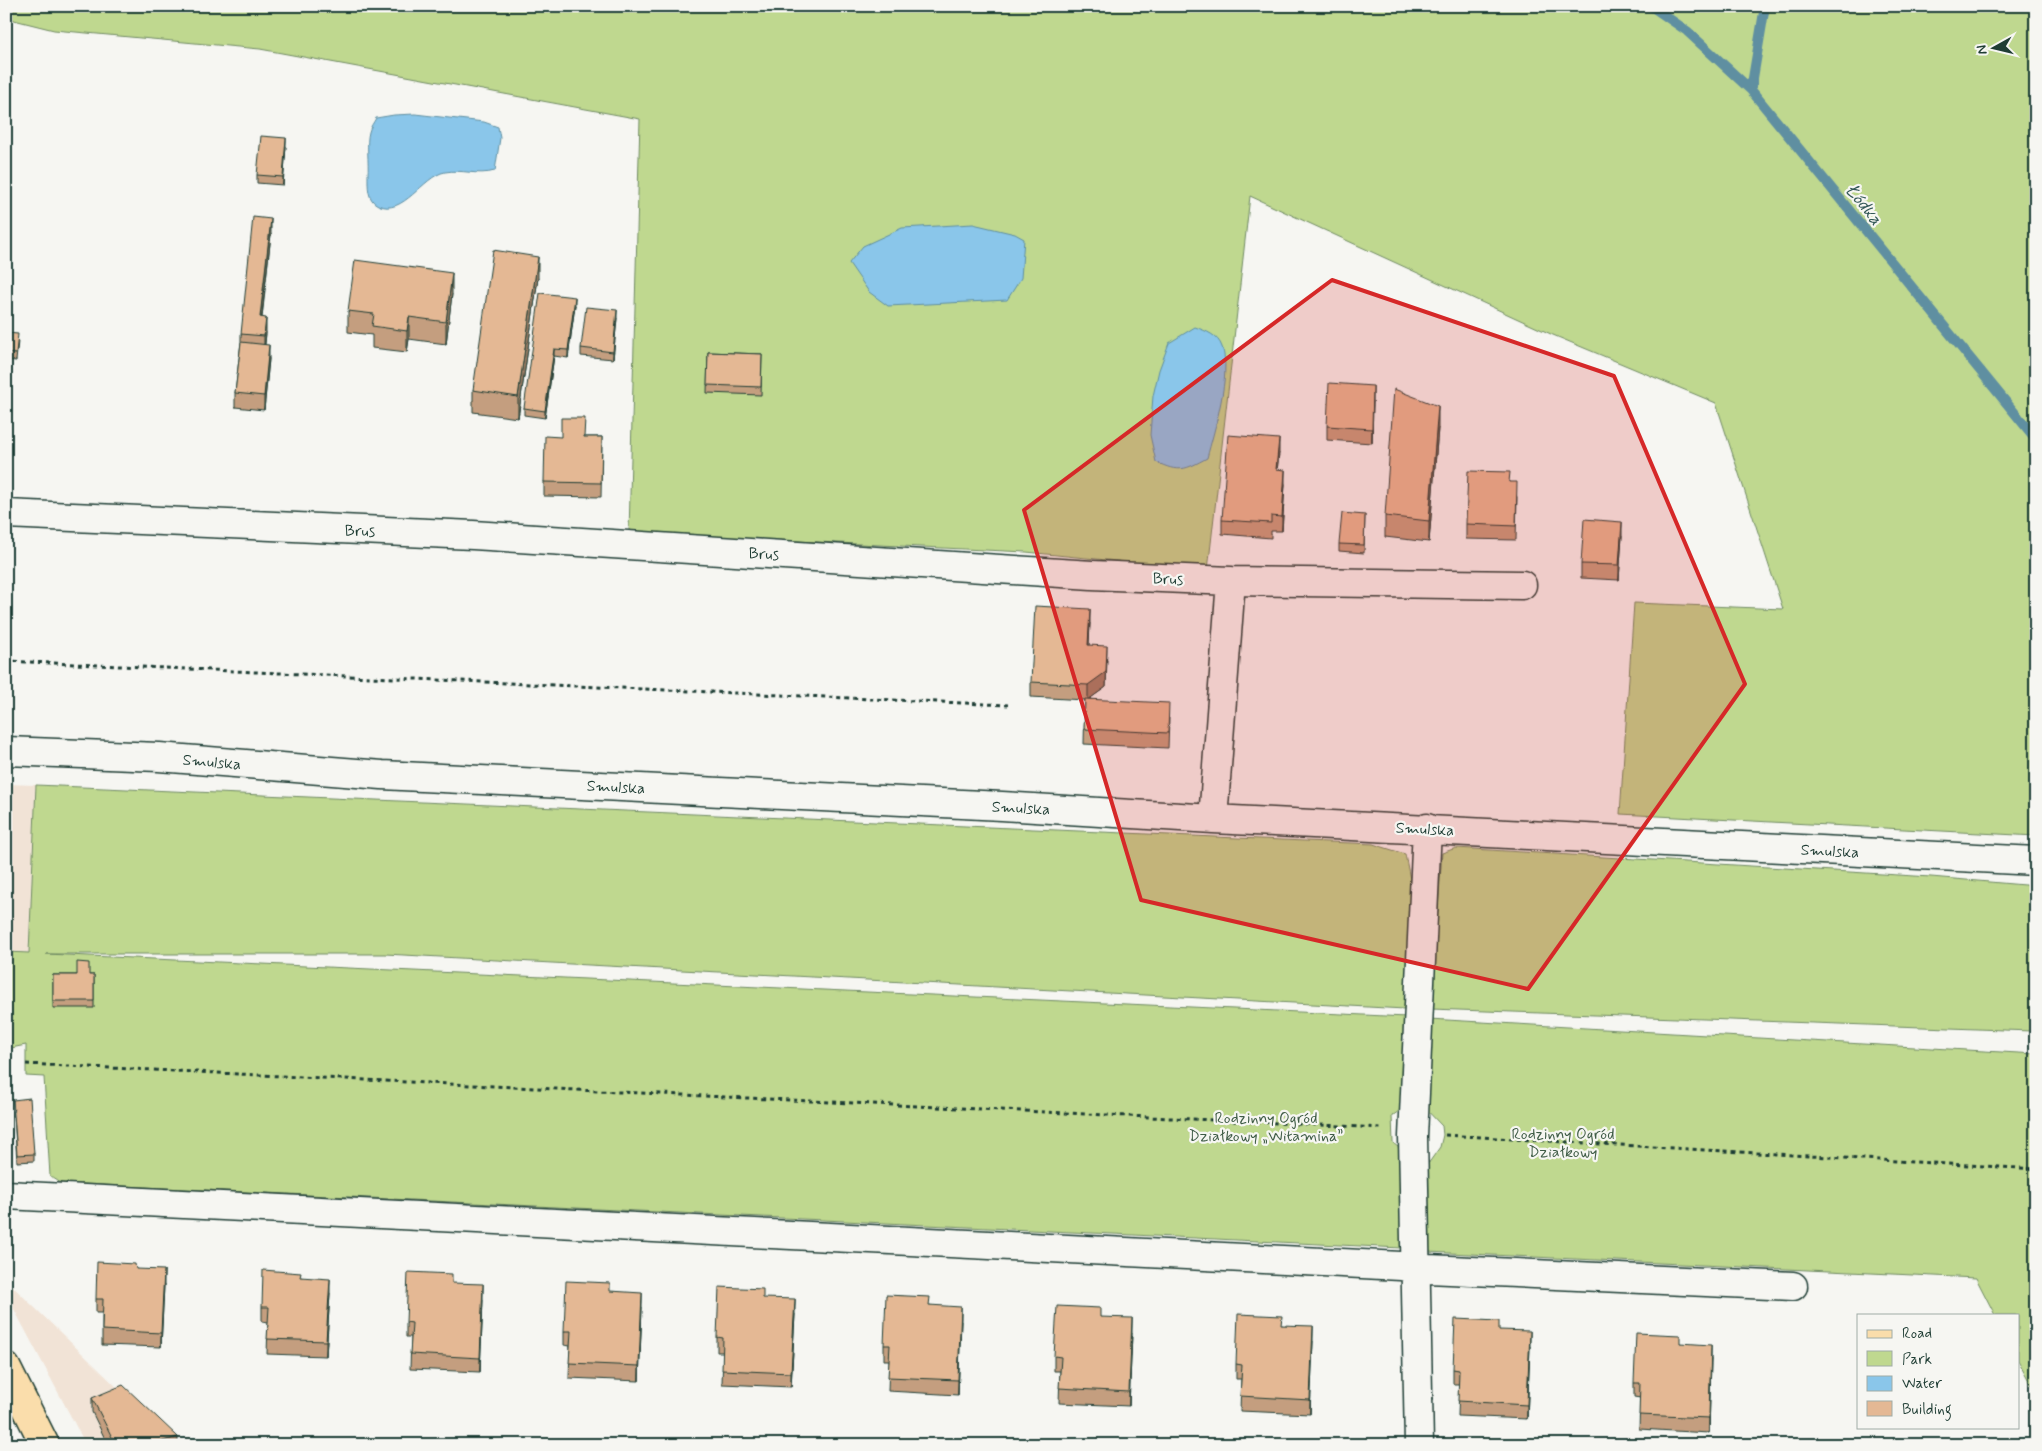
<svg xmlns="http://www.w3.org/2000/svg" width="2042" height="1451" viewBox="0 0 2042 1451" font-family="Mynerve,sans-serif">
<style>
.built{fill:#f1e3d6}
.green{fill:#bfd88f;stroke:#6f8a62}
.water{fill:#8ac6ea;stroke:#5f8fa1}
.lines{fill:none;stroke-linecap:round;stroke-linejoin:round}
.stream{stroke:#5f8fa1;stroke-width:10}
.minor-casing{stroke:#1f3d34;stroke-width:31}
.major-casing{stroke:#1f3d34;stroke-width:31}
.path{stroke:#1f3d34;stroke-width:3;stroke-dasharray:4 4;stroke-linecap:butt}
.minor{stroke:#f6f6f2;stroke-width:28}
.major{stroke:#faddab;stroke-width:28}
.tram{stroke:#1f3d34;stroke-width:1}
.wall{fill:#c49e7f;stroke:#1f3d34}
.shaded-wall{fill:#a08168;stroke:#1f3d34}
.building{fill:#e4b894;stroke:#1f3d34}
.marked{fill:#d62828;fill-opacity:0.2;stroke:#d62828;stroke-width:4;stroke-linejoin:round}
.labels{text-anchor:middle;stroke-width:4.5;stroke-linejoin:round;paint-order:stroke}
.street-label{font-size:16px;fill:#1f3d34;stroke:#f6f6f2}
.park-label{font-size:16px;fill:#3f5c46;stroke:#f6f6f2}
.water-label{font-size:18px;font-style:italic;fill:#345858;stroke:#f6f6f2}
</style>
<rect width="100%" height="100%" fill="#f6f6f2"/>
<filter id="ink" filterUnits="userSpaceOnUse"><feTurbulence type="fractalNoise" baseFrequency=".02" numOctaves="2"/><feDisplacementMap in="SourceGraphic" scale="10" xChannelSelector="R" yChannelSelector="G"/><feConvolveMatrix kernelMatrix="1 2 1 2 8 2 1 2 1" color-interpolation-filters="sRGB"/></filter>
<g filter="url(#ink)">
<path class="built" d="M 6,784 L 36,785 L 29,953 L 6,952 Z
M 6,1280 L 177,1445 L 86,1445 L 6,1294 Z"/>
<path class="green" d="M 6,6 L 2036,6 L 2036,836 L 1620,814 L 1634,603 L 1783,609 L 1716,403 L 1553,335 L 1250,196 L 1208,570 L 1026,552 L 629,533 L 640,119 L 260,49 L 54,30 L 6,18 Z
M 36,785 L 1373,844 L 1405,854 L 1415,905 L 1408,931 L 1405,1009 L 385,954 L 46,954 L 1407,1017 L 1406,1106 L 1392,1116 L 1393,1143 L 1404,1152 L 1401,1248 L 61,1183 L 50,1176 L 44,1077 L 26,1076 L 26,1045 L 6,1049 L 6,952 L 29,953 Z
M 1456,848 L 1931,877 L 2036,886 L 2036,1034 L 2031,1031 L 1431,1009 L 1442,853 Z
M 1429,1019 L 2036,1054 L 2036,1394 L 2018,1360 L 2018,1315 L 1995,1315 L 1976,1278 L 1428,1252 L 1428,1164 L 1440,1147 L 1443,1135 L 1442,1126 L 1422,1105 Z"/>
<path class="water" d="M 415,114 L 484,122 L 498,127 L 500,138 L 495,171 C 477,176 462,169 445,172 C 423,176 403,217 378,205 C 367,200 368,186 368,174 C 369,163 366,142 369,132 C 370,127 374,122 376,118 L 394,115 Z
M 973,224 L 1015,234 L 1024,239 L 1021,278 L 1007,300 L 888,306 L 869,292 L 849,263 L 863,246 L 902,228 Z
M 1195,327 C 1206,331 1218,335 1222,347 C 1232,373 1214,431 1207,458 C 1185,470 1179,473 1156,462 L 1150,435 L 1153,396 L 1159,370 L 1169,343 Z"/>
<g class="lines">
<path class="stream" d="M 1651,6 L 1687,31 L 1751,90 L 2036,439
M 1751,90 L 1765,6"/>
<g class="minor-casing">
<path id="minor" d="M 6,514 L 473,535 L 1092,575 L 1231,581 L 1522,585
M 6,751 L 159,757 L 382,775 L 1002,806 L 1213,819 L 2036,861
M 1213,819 L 1231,581
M 6,1195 L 1401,1266 L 1428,1269 L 1793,1286
M 1419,1445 L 1413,1137 L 1427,828"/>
</g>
<g class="major-casing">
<path id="major" d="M 6,1367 L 45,1445"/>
</g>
<path class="path" d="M 6,661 L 1008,705
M 26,1064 L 1383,1128
M 1445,1135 L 2036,1169"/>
<use href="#minor" class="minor"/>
<use href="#major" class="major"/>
<path class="tram" d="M 6,1438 L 10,1445"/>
</g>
<path class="wall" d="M 286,146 L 283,185 L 257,183 L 257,175 Z
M 271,234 L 262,318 L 266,333 L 265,344 L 269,359 L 264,410 L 235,407 L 235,393 L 241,342 L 241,334 Z
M 538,278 L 518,418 L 473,412 L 473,390 Z
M 452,294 L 446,344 L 409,339 L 407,352 L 372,348 L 372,335 L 348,332 L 348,311 Z
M 575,305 L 568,358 L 554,356 L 545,418 L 524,415 L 524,408 Z
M 617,318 L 613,359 L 581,356 L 581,348 Z
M 6,333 L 18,341 L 16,361 L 6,360 Z
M 708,352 L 762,354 L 761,395 L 707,393 Z
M 1373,401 L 1372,443 L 1327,440 L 1327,426 Z
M 1438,428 L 1429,542 L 1385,537 L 1385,516 Z
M 561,437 L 602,437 L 601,497 L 544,496 L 544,482 Z
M 1279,453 L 1277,469 L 1285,484 L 1282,531 L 1271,531 L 1271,538 L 1222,534 L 1222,520 Z
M 1510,482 L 1517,497 L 1516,540 L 1466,539 L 1466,524 Z
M 1365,515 L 1364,553 L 1339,551 L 1339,544 Z
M 1622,536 L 1619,580 L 1581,578 L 1581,564 Z
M 1090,623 L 1089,645 L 1107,660 L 1106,687 L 1089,699 L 1169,718 L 1168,748 L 1084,744 L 1085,700 L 1031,697 L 1031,682 Z
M 53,975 L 94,975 L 94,1008 L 53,1008 Z
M 13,1100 L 34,1154 L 34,1161 L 17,1162 Z
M 136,1269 L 164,1285 L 161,1347 L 102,1345 L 102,1313 L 96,1313 L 96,1299 Z
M 301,1277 L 330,1293 L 326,1356 L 267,1354 L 268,1322 L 262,1321 L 262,1307 Z
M 763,1298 L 795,1314 L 791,1387 L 722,1384 L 723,1352 L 717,1352 L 717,1337 Z
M 483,1299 L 480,1372 L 410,1369 L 411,1337 L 406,1337 L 406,1322 Z
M 930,1305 L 961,1321 L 958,1395 L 888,1391 L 889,1360 L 884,1360 L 884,1345 Z
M 642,1307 L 639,1381 L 569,1378 L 570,1346 L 564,1345 L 564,1331 Z
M 1100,1317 L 1132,1333 L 1129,1406 L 1059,1403 L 1060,1371 L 1054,1371 L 1054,1356 Z
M 1282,1325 L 1313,1341 L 1310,1414 L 1240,1411 L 1241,1379 L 1236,1379 L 1236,1364 Z
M 1499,1330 L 1530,1346 L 1527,1419 L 1458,1416 L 1459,1384 L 1453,1384 L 1453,1369 Z
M 1680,1343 L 1711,1359 L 1709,1433 L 1639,1429 L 1640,1398 L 1634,1397 L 1634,1383 Z
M 92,1398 L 178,1445 L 108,1445 L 92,1412 Z"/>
<path class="shaded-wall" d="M 286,138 L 286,146 L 283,185 L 283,177 Z
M 271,219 L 271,234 L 260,332 L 260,317 Z
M 538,257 L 538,278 L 518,418 L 518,397 Z
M 452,273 L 452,294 L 446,344 L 446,322 Z
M 575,297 L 575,305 L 568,358 L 568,350 Z
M 617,310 L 617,318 L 613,359 L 613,352 Z
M 409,317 L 409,339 L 407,352 L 407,331 Z
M 266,318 L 266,333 L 264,351 L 264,336 Z
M 269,345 L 269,359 L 264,410 L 264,396 Z
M 554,349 L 554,356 L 545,418 L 545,411 Z
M 1373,386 L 1373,401 L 1372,443 L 1372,429 Z
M 1438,406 L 1438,428 L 1429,542 L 1429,521 Z
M 1279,439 L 1279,453 L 1276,483 L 1276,469 Z
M 1285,470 L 1285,484 L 1282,531 L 1282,517 Z
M 1622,522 L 1622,536 L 1619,580 L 1619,565 Z
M 1090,609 L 1090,623 L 1088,659 L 1088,645 Z
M 1107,646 L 1106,687 L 1088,700 L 1088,685 Z
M 164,1270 L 164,1285 L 161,1347 L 161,1333 Z
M 330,1279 L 330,1293 L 326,1356 L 326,1341 Z
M 483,1284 L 483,1299 L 480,1372 L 480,1358 Z
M 642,1293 L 642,1307 L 639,1381 L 639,1366 Z
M 795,1299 L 795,1314 L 791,1387 L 791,1373 Z
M 961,1307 L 961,1321 L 958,1395 L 958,1380 Z
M 1132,1318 L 1132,1333 L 1129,1406 L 1129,1392 Z
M 1313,1326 L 1313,1341 L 1310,1414 L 1310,1400 Z
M 1530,1331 L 1530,1346 L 1527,1419 L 1527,1405 Z
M 1711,1345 L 1711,1359 L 1709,1433 L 1709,1418 Z
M 178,1437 L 178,1445 L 146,1445 Z"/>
<path class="building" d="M 261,136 L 286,138 L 283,177 L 257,175 Z
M 253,217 L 271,219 L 260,317 L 266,318 L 264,336 L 241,334 Z
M 493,250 L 538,257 L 518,397 L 473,390 Z
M 355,260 L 452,273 L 446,322 L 409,317 L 407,331 L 372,326 L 374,314 L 348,311 Z
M 540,293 L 575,297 L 568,350 L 554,349 L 545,411 L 524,408 Z
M 586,307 L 617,310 L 613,352 L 581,348 Z
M 6,333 L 18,334 L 16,354 L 6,353 Z
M 241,342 L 269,345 L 264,396 L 235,393 Z
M 708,352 L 762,354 L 761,387 L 707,385 Z
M 1329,383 L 1373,386 L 1372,429 L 1327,426 Z
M 1394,389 L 1438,406 L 1429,521 L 1385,516 Z
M 561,418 L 585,418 L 584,437 L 602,437 L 601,483 L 544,482 L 545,436 L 561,437 Z
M 1228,435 L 1279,439 L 1276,469 L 1285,470 L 1282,517 L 1271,516 L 1271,523 L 1222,520 Z
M 1468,471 L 1510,472 L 1509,482 L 1517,482 L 1516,526 L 1466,524 Z
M 1342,513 L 1365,515 L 1364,545 L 1339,544 Z
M 1584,519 L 1622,522 L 1619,565 L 1581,564 Z
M 1035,606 L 1090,609 L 1088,645 L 1107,646 L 1106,672 L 1088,685 L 1031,682 Z
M 1085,699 L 1169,703 L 1168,733 L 1084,729 Z
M 77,962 L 89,963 L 89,975 L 94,975 L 94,1001 L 53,1001 L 53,975 L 77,975 Z
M 30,1098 L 34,1154 L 17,1155 L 13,1100 Z
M 97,1262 L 135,1264 L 136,1269 L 164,1270 L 161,1333 L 102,1330 L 103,1299 L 96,1299 Z
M 263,1270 L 301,1273 L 300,1277 L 330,1279 L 326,1341 L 267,1339 L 269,1307 L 262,1307 Z
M 408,1272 L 452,1274 L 452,1283 L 483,1284 L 480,1358 L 410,1354 L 412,1323 L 406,1322 Z
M 566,1281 L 610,1283 L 610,1291 L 642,1293 L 639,1366 L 569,1363 L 571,1331 L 564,1331 Z
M 719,1287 L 763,1289 L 763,1298 L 795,1299 L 791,1373 L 722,1370 L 723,1338 L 717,1337 Z
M 886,1295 L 930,1297 L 929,1305 L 961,1307 L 958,1380 L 888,1377 L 890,1345 L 884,1345 Z
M 1057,1306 L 1100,1308 L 1100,1317 L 1132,1318 L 1129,1392 L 1059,1388 L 1061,1357 L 1054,1356 Z
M 1238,1314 L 1282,1316 L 1281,1325 L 1313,1326 L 1310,1400 L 1240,1396 L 1242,1365 L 1236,1364 Z
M 1455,1319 L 1499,1321 L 1499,1330 L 1530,1331 L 1527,1405 L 1458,1401 L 1459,1370 L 1453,1369 Z
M 1636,1333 L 1680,1335 L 1680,1343 L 1711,1345 L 1709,1418 L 1639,1415 L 1640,1383 L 1634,1383 Z
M 123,1385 L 178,1437 L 146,1445 L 116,1445 L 92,1398 Z"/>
</g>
<path class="marked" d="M 1332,280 L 1614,376 L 1745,684 L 1528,989 L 1141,900 L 1024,510 Z"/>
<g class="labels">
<g class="street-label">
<text transform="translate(360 530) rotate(2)" y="6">Brus</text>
<text transform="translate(764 553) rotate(4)" y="6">Brus</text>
<text transform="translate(1168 578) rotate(3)" y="6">Brus</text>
<text transform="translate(212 761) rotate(5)" y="6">Smulska</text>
<text transform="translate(616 786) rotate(3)" y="6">Smulska</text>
<text transform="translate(1021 807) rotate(3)" y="6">Smulska</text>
<text transform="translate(1425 828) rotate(3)" y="6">Smulska</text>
<text transform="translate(1830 850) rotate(3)" y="6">Smulska</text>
</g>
<g class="park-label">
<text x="1266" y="1123">Rodzinny Ogród<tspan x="1266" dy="18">Działkowy „Witamina”</tspan></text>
<text x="1563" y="1139">Rodzinny Ogród<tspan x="1563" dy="18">Działkowy</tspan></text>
</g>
<g class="water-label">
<text transform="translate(1864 204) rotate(51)" y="6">Łódka</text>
</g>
</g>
<rect width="2042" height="1451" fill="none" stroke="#f6f6f2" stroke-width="25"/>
<rect x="12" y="12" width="2017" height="1426" fill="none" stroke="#1f3d34" stroke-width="2" filter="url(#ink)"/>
<rect x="1857" y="1314" width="162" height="115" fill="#f6f6f2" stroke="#a0aca6"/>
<rect x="1867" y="1330" width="25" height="8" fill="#faddab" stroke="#a0aca6"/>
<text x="1902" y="1338" font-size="15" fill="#1f3d34">Road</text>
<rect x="1867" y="1351" width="25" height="15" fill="#bfd88f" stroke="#a0aca6"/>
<text x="1902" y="1364" font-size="15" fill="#1f3d34">Park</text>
<rect x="1867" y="1376" width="25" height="15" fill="#8ac6ea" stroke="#a0aca6"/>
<text x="1902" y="1388" font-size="15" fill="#1f3d34">Water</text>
<rect x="1867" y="1401" width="25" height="15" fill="#e4b894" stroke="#a0aca6"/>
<text x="1902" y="1414" font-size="15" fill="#1f3d34">Building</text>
<g transform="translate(1994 48) rotate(262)" stroke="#f6f6f2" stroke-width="4" paint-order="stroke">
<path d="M0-4L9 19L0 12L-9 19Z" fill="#1f3d34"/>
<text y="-8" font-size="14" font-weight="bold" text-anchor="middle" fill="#1f3d34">N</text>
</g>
</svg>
